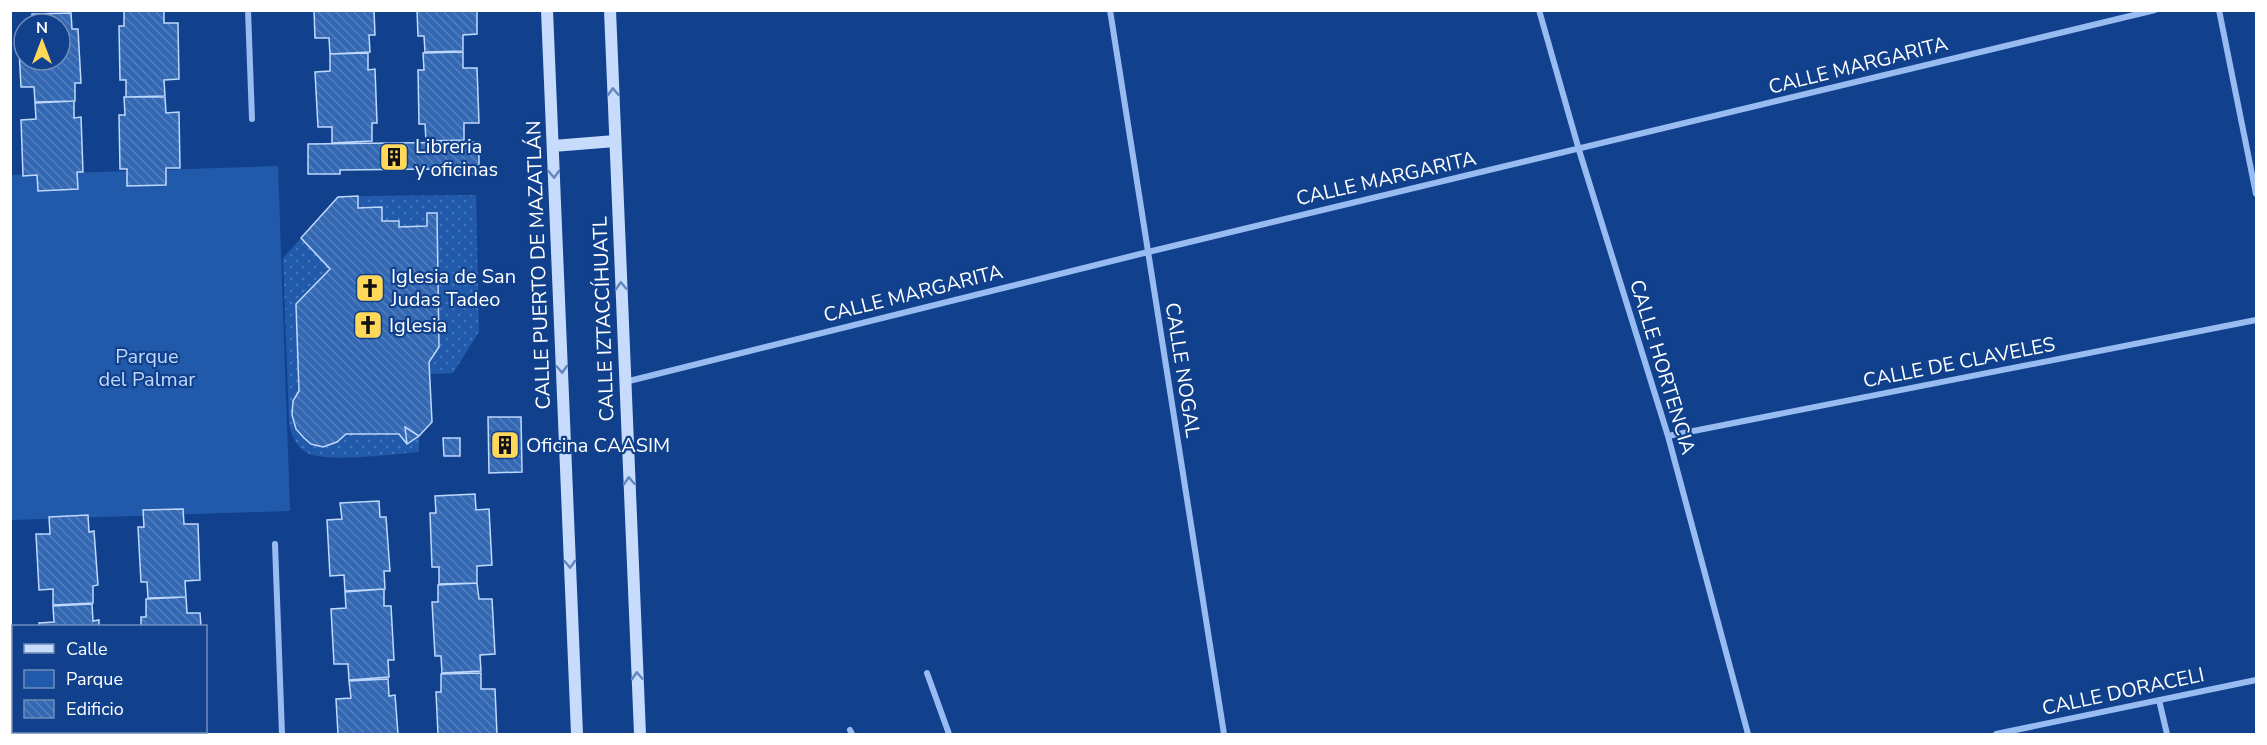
<svg xmlns="http://www.w3.org/2000/svg" width="2267" height="745" viewBox="0 0 2267 745" font-family="'Nunito Sans',sans-serif">
<style>
.park{fill:#225aab}
.garden{fill:url(#garden-dots)}
.building{fill:url(#building-back-hatch);stroke:#bfd8fd;stroke-width:1.5}
.lines{fill:none;stroke-linecap:round;stroke-linejoin:round}
.minor{stroke:#98bcf2;stroke-width:6}
.secondary{stroke:#c7dbfc;stroke-width:12}
.oneway{stroke:#6386be}
.labels{text-anchor:middle;stroke-width:4.5;stroke-linejoin:round;paint-order:stroke}
.street-label{font-size:20px;fill:#fff;stroke:#11418c}
.poi-label{font-size:20px;fill:#fff;stroke:#11418c;text-anchor:start}
.park-label{font-size:20px;fill:#bfd8fd;stroke:#11418c}
</style>
<defs>
<pattern id="garden-dots" width="8" height="8" patternUnits="userSpaceOnUse" patternTransform="scale(1.5)"><rect width="8" height="8" fill="#225aab"/><path d="M2 2h.1M6 6h.1" fill="none" stroke="#4373b8" stroke-width="1.8" stroke-linecap="round"/></pattern>
<pattern id="building-back-hatch" width="6" height="6" patternUnits="userSpaceOnUse" patternTransform="scale(1.5)"><rect width="6" height="6" fill="#3468b3"/><path d="M-1 5l2 2M0 0l6 6M5-1l2 2" fill="none" stroke="#527fbe"/></pattern>
</defs>
<rect width="100%" height="100%" fill="#11418c"/>
<path class="park" d="M 278,166 L 290,511 L 11,520 L 10,175 Z"/>
<path class="garden" d="M 476,195 L 479,332 L 453,373 L 430,374 L 429,362 L 439,347 L 437,213 L 427,213 L 427,226 L 399,227 L 382,221 L 381,207 L 358,208 L 358,196 Z
M 301,238 L 330,269 L 296,304 L 299,391 C 279,425 315,466 346,434 L 419,436 L 419,452 C 393,454 329,463 307,453 C 296,447 290,433 289,422 L 283,258 Z"/>
<path class="building" d="M 124,10 L 164,10 L 164,23 L 178,23 L 179,79 L 164,80 L 165,96 L 126,97 L 126,80 L 120,80 L 119,26 L 124,26 Z
M 314,10 L 374,10 L 375,35 L 369,35 L 370,52 L 330,54 L 329,38 L 315,38 Z
M 417,10 L 477,10 L 477,34 L 463,35 L 463,51 L 425,52 L 424,36 L 418,36 Z
M 71,13 L 72,29 L 78,29 L 81,83 L 75,83 L 75,101 L 35,102 L 34,87 L 21,87 L 18,31 L 24,31 L 24,60 L 60,60 L 60,24 L 33,24 L 32,14 Z
M 463,52 L 463,68 L 477,68 L 479,123 L 464,123 L 464,140 L 426,141 L 425,124 L 419,124 L 418,70 L 424,70 L 423,53 Z
M 368,53 L 368,70 L 375,69 L 377,123 L 372,123 L 372,141 L 332,143 L 332,127 L 318,127 L 315,72 L 330,71 L 330,54 Z
M 124,97 L 165,97 L 166,113 L 179,112 L 180,168 L 166,168 L 166,185 L 127,186 L 127,169 L 120,169 L 119,115 L 125,115 Z
M 74,101 L 74,118 L 81,117 L 83,172 L 77,172 L 78,189 L 38,191 L 37,175 L 23,176 L 21,120 L 36,119 L 35,103 Z
M 479,142 L 479,174 L 431,174 L 431,169 L 340,170 L 340,174 L 308,174 L 308,144 Z
M 358,196 L 358,208 L 382,207 L 382,221 L 399,221 L 399,227 L 427,226 L 427,213 L 437,213 L 439,347 L 429,362 L 432,422 L 419,436 L 407,444 L 399,434 L 346,434 L 337,442 L 323,447 L 311,444 L 304,438 L 296,429 L 292,415 L 293,401 L 299,391 L 296,304 L 330,269 L 301,238 L 338,197 Z
M 488,417 L 521,417 L 522,472 L 489,473 Z
M 405,427 L 419,436 L 407,444 Z
M 443,438 L 460,438 L 460,456 L 444,456 Z
M 475,494 L 476,510 L 489,509 L 492,565 L 477,566 L 477,583 L 439,584 L 439,567 L 432,567 L 430,513 L 436,513 L 435,496 Z
M 379,501 L 380,517 L 386,517 L 390,571 L 384,571 L 385,589 L 345,591 L 344,575 L 330,576 L 327,520 L 342,519 L 340,503 Z
M 183,509 L 184,524 L 198,524 L 200,580 L 185,581 L 186,597 L 148,598 L 147,582 L 141,582 L 138,527 L 144,527 L 143,510 Z
M 88,515 L 89,532 L 94,531 L 98,585 L 93,586 L 93,603 L 53,605 L 53,589 L 39,590 L 36,534 L 50,534 L 49,517 Z
M 477,583 L 479,599 L 492,599 L 495,654 L 480,655 L 481,671 L 442,673 L 441,656 L 435,656 L 432,602 L 438,602 L 438,585 Z
M 384,589 L 384,606 L 391,606 L 394,660 L 388,660 L 389,677 L 349,680 L 348,664 L 334,664 L 331,609 L 346,608 L 345,592 Z
M 186,597 L 187,613 L 200,613 L 201,626 L 141,626 L 141,617 L 146,617 L 146,599 Z
M 92,604 L 93,621 L 99,620 L 99,626 L 40,626 L 39,623 L 54,622 L 53,606 Z
M 481,673 L 481,689 L 495,689 L 497,734 L 438,734 L 436,692 L 441,692 L 441,674 Z
M 388,679 L 389,696 L 395,695 L 398,734 L 338,734 L 336,699 L 351,698 L 349,681 Z
M 45,732 L 105,732 L 105,734 L 45,734 Z
M 145,732 L 205,732 L 205,734 L 145,734 Z"/>
<g class="lines">
<path class="minor" d="M 248,10 L 252,119
M 1110,10 L 1224,734
M 1539,10 L 1579,150 L 1668,436 L 1748,734
M 2219,10 L 2256,194
M 625,382 L 1148,252 L 2155,10
M 1668,436 L 2256,320
M 275,544 L 282,734
M 927,673 L 949,734
M 2159,700 L 2167,734
M 850,730 L 852,734
M 1996,734 L 2256,680"/>
<path class="secondary" d="M 547,10 L 577,734
M 610,10 L 640,734
M 553,146 L 615,141"/>
</g>
<defs><path id="oneway-chevron" d="M-2-3.5L2.5 0L-2 3.5" fill="none" stroke-width="1.6" stroke-linecap="round" stroke-linejoin="round" transform="scale(1.5)"/></defs>
<g class="oneway">
<use href="#oneway-chevron" transform="translate(613 92) rotate(-92)"/>
<use href="#oneway-chevron" transform="translate(554 174) rotate(88)"/>
<use href="#oneway-chevron" transform="translate(621 286) rotate(-92)"/>
<use href="#oneway-chevron" transform="translate(562 369) rotate(88)"/>
<use href="#oneway-chevron" transform="translate(629 481) rotate(-93)"/>
<use href="#oneway-chevron" transform="translate(570 564) rotate(88)"/>
<use href="#oneway-chevron" transform="translate(637 676) rotate(-93)"/>
</g>
<defs>
<g id="building-square" transform="scale(1.5)"><rect x="-9" y="-9" width="18" height="18" rx="4" fill="#ffd759" stroke="#11418c"/><path d="M-4-6H4V6H1V3H-1V6H-4ZM-2.5-4.3h1.7v1.8h-1.7ZM.8-4.3h1.7v1.8H.8ZM-2.5-1h1.7V.8h-1.7ZM.8-1h1.7V.8H.8Z" fill="#111"/></g>
<g id="church-square" transform="scale(1.5)"><rect x="-9" y="-9" width="18" height="18" rx="4" fill="#ffd759" stroke="#11418c"/><path d="M-1.2-6h2.4v3.5h3.3v2.4h-3.3V6h-2.4V-.1h-3.3v-2.4h3.3Z" fill="#111"/></g>
</defs>
<g fill-rule="evenodd">
<use href="#building-square" x="394" y="157"/>
<use href="#church-square" x="370" y="288"/>
<use href="#church-square" x="368" y="325"/>
<use href="#building-square" x="505" y="445"/>
</g>
<g class="labels">
<g class="street-label">
<text transform="translate(1858 65) rotate(-14)" y="7">CALLE MARGARITA</text>
<text transform="translate(1386 178) rotate(-13)" y="7">CALLE MARGARITA</text>
<text transform="translate(538 265) rotate(-92)" y="7">CALLE PUERTO DE MAZATLÁN</text>
<text transform="translate(913 293) rotate(-14)" y="7">CALLE MARGARITA</text>
<text transform="translate(603 319) rotate(-92)" y="7">CALLE IZTACCÍHUATL</text>
<text transform="translate(1959 362) rotate(-11)" y="7">CALLE DE CLAVELES</text>
<text transform="translate(1663 367) rotate(73)" y="7">CALLE HORTENCIA</text>
<text transform="translate(1183 370) rotate(81)" y="7">CALLE NOGAL</text>
<text transform="translate(2123 691) rotate(-12)" y="7">CALLE DORACELI</text>
</g>
<g class="poi-label">
<text x="415" y="153">Libreria<tspan x="415" dy="23">y oficinas</tspan></text>
<text x="391" y="283">Iglesia de San<tspan x="391" dy="23">Judas Tadeo</tspan></text>
<text x="389" y="332">Iglesia</text>
<text x="526" y="452">Oficina CAASIM</text>
</g>
<g class="park-label">
<text x="147" y="363">Parque<tspan x="147" dy="23">del Palmar</tspan></text>
</g>
</g>
<rect width="2267" height="745" fill="none" stroke="#ffffff" stroke-width="24"/>
<rect x="12" y="625" width="195" height="108" fill="#11418c" stroke="#708dba" stroke-width="1.5"/>
<rect x="24" y="644" width="30" height="9" fill="#c7dbfc" stroke="#708dba" stroke-width="1.5"/>
<text x="66" y="655" font-size="18" fill="#ffffff">Calle</text>
<rect x="24" y="670" width="30" height="18" fill="#225aab" stroke="#708dba" stroke-width="1.5"/>
<text x="66" y="685" font-size="18" fill="#ffffff">Parque</text>
<rect x="24" y="700" width="30" height="18" fill="url(#building-back-hatch)" stroke="#708dba" stroke-width="1.5"/>
<text x="66" y="715" font-size="18" fill="#ffffff">Edificio</text>
<g transform="translate(42 42)"><circle r="28" fill="#11418c" stroke="#708dba" stroke-width="1.5"/>
<path d="M0-4.5L10 22L0 15L-10 22Z" fill="#ffd759"/>
<text y="-9" font-size="16" font-weight="bold" text-anchor="middle" fill="#ffffff">N</text>
</g>
</svg>
